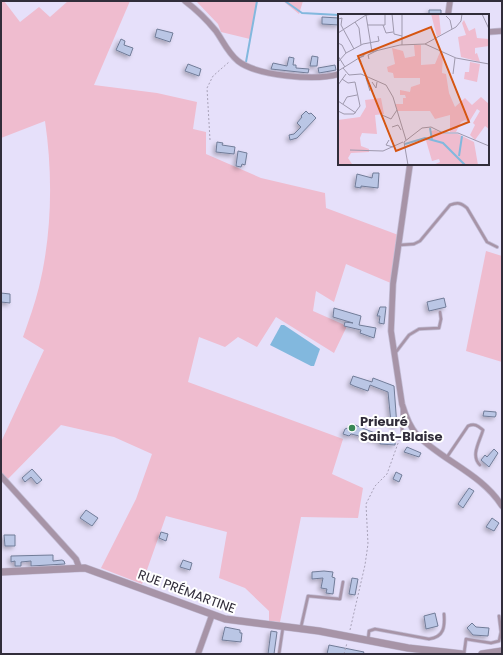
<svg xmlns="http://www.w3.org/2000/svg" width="503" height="655" viewBox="0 0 503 655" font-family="Poppins,sans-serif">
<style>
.green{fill:#efbccf}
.water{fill:#82b8de}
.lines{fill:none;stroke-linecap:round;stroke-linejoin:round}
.stream{stroke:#82b8de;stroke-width:2}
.building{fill:#bac6e5;stroke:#717c98;filter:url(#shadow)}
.service-casing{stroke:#c2bcd4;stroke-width:4}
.minor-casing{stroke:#c2bcd4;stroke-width:7}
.tertiary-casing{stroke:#c2bcd4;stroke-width:8}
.path{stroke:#a8a2b8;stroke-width:1;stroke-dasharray:2 2;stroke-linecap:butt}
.service{stroke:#a794a7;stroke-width:2.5}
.minor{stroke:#a794a7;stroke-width:5.5}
.tertiary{stroke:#a794a7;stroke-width:7}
.poi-dot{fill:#398756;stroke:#fff;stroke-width:1.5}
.labels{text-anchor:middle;stroke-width:4;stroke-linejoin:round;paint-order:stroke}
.poi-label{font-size:13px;font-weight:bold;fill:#312d3a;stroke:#fff;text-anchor:start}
.street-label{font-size:13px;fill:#312d3a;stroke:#fff}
.inset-river{fill:none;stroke:#82b8de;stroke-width:2}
.inset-road{fill:none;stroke:#9e98ad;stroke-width:1}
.view{fill:#d65511;fill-opacity:0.15;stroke:#d65511;stroke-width:2}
.inset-edge{fill:none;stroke:#312d3a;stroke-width:2}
</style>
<defs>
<filter id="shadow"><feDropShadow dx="-2.5" dy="2.5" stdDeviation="2" flood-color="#0004"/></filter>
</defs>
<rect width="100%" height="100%" fill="#e6e0fa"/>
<path class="green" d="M 1,1 L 4,1 L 20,22 L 39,7 L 50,17 L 68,1 L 130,1 L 94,85 L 157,93 L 197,102 L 193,129 L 206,132 L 206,154 L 261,178 L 325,193 L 326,208 L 401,236 L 393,284 L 346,264 L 334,302 L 316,291 L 313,311 L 347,326 L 334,353 L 276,317 L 257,347 L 238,337 L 225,347 L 199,337 L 188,382 L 343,439 L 332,474 L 363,488 L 358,518 L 301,517 L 280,622 L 269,621 L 269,611 L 245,588 L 219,578 L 227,532 L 166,516 L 142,584 L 101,568 L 136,499 L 152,454 L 114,437 L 61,425 L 6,481 L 1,476 L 1,442 L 44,350 L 23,337 C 29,320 35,303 39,287 C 52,234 53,175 45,121 L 1,138 Z
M 196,1 L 257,1 L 250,39 L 221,32 L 218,24 Z
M 283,1 L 303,1 L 299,14 Z
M 486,251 L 502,256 L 502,362 L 466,351 Z"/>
<path class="water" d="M 281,325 L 284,325 L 320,349 L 314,366 L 311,366 L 270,345 Z"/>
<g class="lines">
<path class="stream" d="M 285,1 L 302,13 L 339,15
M 246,62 L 257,1"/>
</g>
<path class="building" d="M 429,10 L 441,10 L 441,15 L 429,15 Z
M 322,17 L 339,18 L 339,25 L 322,24 Z
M 157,29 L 173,33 L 170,42 L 155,37 Z
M 121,39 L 125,41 L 124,45 L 133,48 L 130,56 L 116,50 Z
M 312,56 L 318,57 L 317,66 L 310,66 Z
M 289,57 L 294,58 L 293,65 L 296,65 L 296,68 L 309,69 L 308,73 L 271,69 L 273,63 L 287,66 Z
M 188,64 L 201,69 L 199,76 L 185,71 Z
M 335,65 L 336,70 L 319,73 L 318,68 Z
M 306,111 L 309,114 L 311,113 L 316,118 L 297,138 L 290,140 L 289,135 L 294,134 L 301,127 L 297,123 L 302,117 L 301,116 Z
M 217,142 L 223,143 L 222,145 L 235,147 L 234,154 L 216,152 Z
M 238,151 L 247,153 L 245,165 L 242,164 L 241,167 L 236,166 Z
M 373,173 L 379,173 L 378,188 L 361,186 L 361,188 L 355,187 L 357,174 L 372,178 Z
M 1,293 L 10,294 L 10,303 L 1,302 Z
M 444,298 L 446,307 L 429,311 L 427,302 Z
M 380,307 L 386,307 L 384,324 L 379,323 L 380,316 L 377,316 Z
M 334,308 L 361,316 L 359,325 L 376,328 L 374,338 L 360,333 L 361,330 L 344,326 L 345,322 L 353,323 L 333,317 Z
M 353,376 L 372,382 L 373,378 L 394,386 L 397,427 L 391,423 L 388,392 L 370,385 L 368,391 L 354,386 L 350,384 Z
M 484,411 L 496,412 L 496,415 L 495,417 L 483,416 Z
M 355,425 L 375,433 L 396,434 L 395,445 L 380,444 L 380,441 L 351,434 L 349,436 L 343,434 L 345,429 Z
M 407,447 L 421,453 L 419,457 L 404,452 Z
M 494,449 L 498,453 L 489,467 L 481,460 L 485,455 L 487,457 Z
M 32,469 L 42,480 L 37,484 L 31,477 L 25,482 L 22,478 Z
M 396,472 L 402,475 L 399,482 L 393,479 Z
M 469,488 L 474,491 L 463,508 L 458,504 Z
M 86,510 L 98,518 L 92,526 L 80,518 Z
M 492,518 L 499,523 L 494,531 L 486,527 Z
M 161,532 L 168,534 L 166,541 L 159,538 Z
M 4,535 L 15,535 L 15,546 L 5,546 Z
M 53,555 L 53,561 L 62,560 L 64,561 L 65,564 L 31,566 L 31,561 L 21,562 L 21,566 L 15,566 L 15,561 L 11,562 L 11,556 Z
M 183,560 L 192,563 L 190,570 L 180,567 Z
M 324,571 L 333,572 L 332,577 L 335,578 L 333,594 L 326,593 L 327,589 L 321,588 L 323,578 L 312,579 L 312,572 Z
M 352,578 L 358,579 L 355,595 L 349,594 Z
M 435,613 L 438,626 L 426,629 L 424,616 Z
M 472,623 L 476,627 L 489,628 L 488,636 L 473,635 L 467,628 Z
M 225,627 L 240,630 L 240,633 L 242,633 L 241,642 L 222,640 Z
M 271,631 L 277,632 L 274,654 L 268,654 Z
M 329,645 L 364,652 L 363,654 L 327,654 Z"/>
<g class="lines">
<g class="service-casing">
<path id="service" d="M 400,245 L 414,244 L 420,241 L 450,205 C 458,202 461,203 467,208 L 487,242 L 497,247
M 396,352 L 409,335 L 419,329 L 439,328 L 441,319 L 440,312
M 402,409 L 402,431 L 414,434
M 447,457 L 468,426 C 475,423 478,426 483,430 C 480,441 470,456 480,465
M 301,627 L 308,596 L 340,599 L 343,582
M 368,640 L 369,631 L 375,629 L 429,639 C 444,637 445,627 444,614
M 279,654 L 283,627
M 464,654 L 466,639 L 491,643 L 499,641 L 501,632 L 499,616"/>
</g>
<g class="minor-casing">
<path id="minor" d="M 185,1 C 197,10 207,20 216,31 C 223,41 228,53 238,61 C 257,76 316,81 339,74
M 448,15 L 450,1
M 488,32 L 502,31
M 410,164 L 393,284 L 391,331 L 402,404 C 405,414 410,427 417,435 C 443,461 482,474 502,506
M 1,476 L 76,559 L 79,567
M 198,654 L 212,615"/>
</g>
<g class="tertiary-casing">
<path id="tertiary" d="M 1,572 L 85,568 L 225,619 L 319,631 L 408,648 L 462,654
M 482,654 L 502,651"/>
</g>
<path class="path" d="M 210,140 L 207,88 L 213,76 L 229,62
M 350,630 L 365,565 L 368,544 L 366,504 L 375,486 L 387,474 L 401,435
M 344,654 L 347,643"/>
<use href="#service" class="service"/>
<use href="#minor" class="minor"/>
<use href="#tertiary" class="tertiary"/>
</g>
<circle class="poi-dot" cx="352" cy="428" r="4"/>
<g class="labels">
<g class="poi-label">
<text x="360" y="426">Prieuré<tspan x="360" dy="15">Saint-Blaise</tspan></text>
</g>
<g class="street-label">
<text transform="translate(187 591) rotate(20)" y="5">RUE PRÉMARTINE</text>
</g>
</g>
<g transform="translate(338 14)">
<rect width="151" height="151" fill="#e6e0fa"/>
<path d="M 93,0 L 101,0 L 103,20 L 99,23 ZM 126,6 L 131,17 L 137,14 L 139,24 L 151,25 L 151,32 L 137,34 L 137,40 L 139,39 L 142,48 L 123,43 L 120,23 L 128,21 L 124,9 ZM 76,31 L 83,31 L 83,51 L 97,50 L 102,38 L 105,40 L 104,59 L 108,60 L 111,79 L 117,93 L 127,84 L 134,91 L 143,83 L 151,90 L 151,115 L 147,112 L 137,126 L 132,121 L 137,111 L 135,109 L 142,97 L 139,95 L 131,108 L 127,106 L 123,108 L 118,118 L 112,118 L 112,101 L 97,105 L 92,97 L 59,97 L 57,90 L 65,90 L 65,84 L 68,84 L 67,81 L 62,81 L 62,76 L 72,78 L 73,73 L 82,70 L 82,64 L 56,64 L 55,59 L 50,58 L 49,53 L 57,50 L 54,34 L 65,37 L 67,44 L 77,42 ZM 132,48 L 142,50 L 139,68 L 126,65 L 127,58 L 131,58 ZM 43,84 L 46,100 L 37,101 L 39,120 L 24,119 L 22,124 L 23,132 L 31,135 L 31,138 L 13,139 L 10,144 L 14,150 L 0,151 L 0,106 L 22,103 L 28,93 L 27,86 ZM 97,116 L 105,120 L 120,120 L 136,128 L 140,151 L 95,151 L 102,148 L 101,145 L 94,147 L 87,123 L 94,126 L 93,117 Z" fill="#efbccf"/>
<path class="inset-river" d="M 92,114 L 94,126M 67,130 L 87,124 L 105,129 L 127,151M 121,142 L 124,122"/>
<path class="inset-road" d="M 54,0 L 56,20 L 64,22M 144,0 L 151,15M 28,1 L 34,38M 108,2 L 112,6 L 114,15M 0,5 L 4,4 L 3,11 L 16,35M 17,8 L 21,14 L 23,31M 30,11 L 47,11 L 47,0M 45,11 L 48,19 L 55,18M 0,19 L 28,1 L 36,0M 0,29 L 4,31 L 8,39 L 0,48M 87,30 L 118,44 L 151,50M 64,31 L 64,0M 8,39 L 25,30 L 41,27 L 40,22M 0,42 L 7,53M 31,45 L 30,41 L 40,36M 23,48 L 21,44 L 26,42 L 25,40M 5,54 L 11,61 L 23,60 L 48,71 L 55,83 L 68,126M 0,57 L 29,39 L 62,31 L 87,30 L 118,13 L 123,7 L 124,0M 115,60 L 117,44M 28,64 L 32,77M 34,68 L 38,74 L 39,68M 0,71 L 8,60M 0,87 L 18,99M 5,90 L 9,83 L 19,81M 0,97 L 6,100 L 16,100 L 22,92 L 17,68 L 10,69 L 4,65M 44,101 L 53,105 L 59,96M 54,113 L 60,111 L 63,116M 51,126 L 48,131 L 55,133M 12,136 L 45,137 L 65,128M 70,151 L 66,128 L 84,114 L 93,113 L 105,119 L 120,119 L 151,132"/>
<path class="view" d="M 93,13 L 131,108 L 58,137 L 20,42 Z"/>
<rect width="151" height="151" class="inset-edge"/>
</g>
<rect width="503" height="655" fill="none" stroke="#312d3a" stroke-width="4"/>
</svg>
